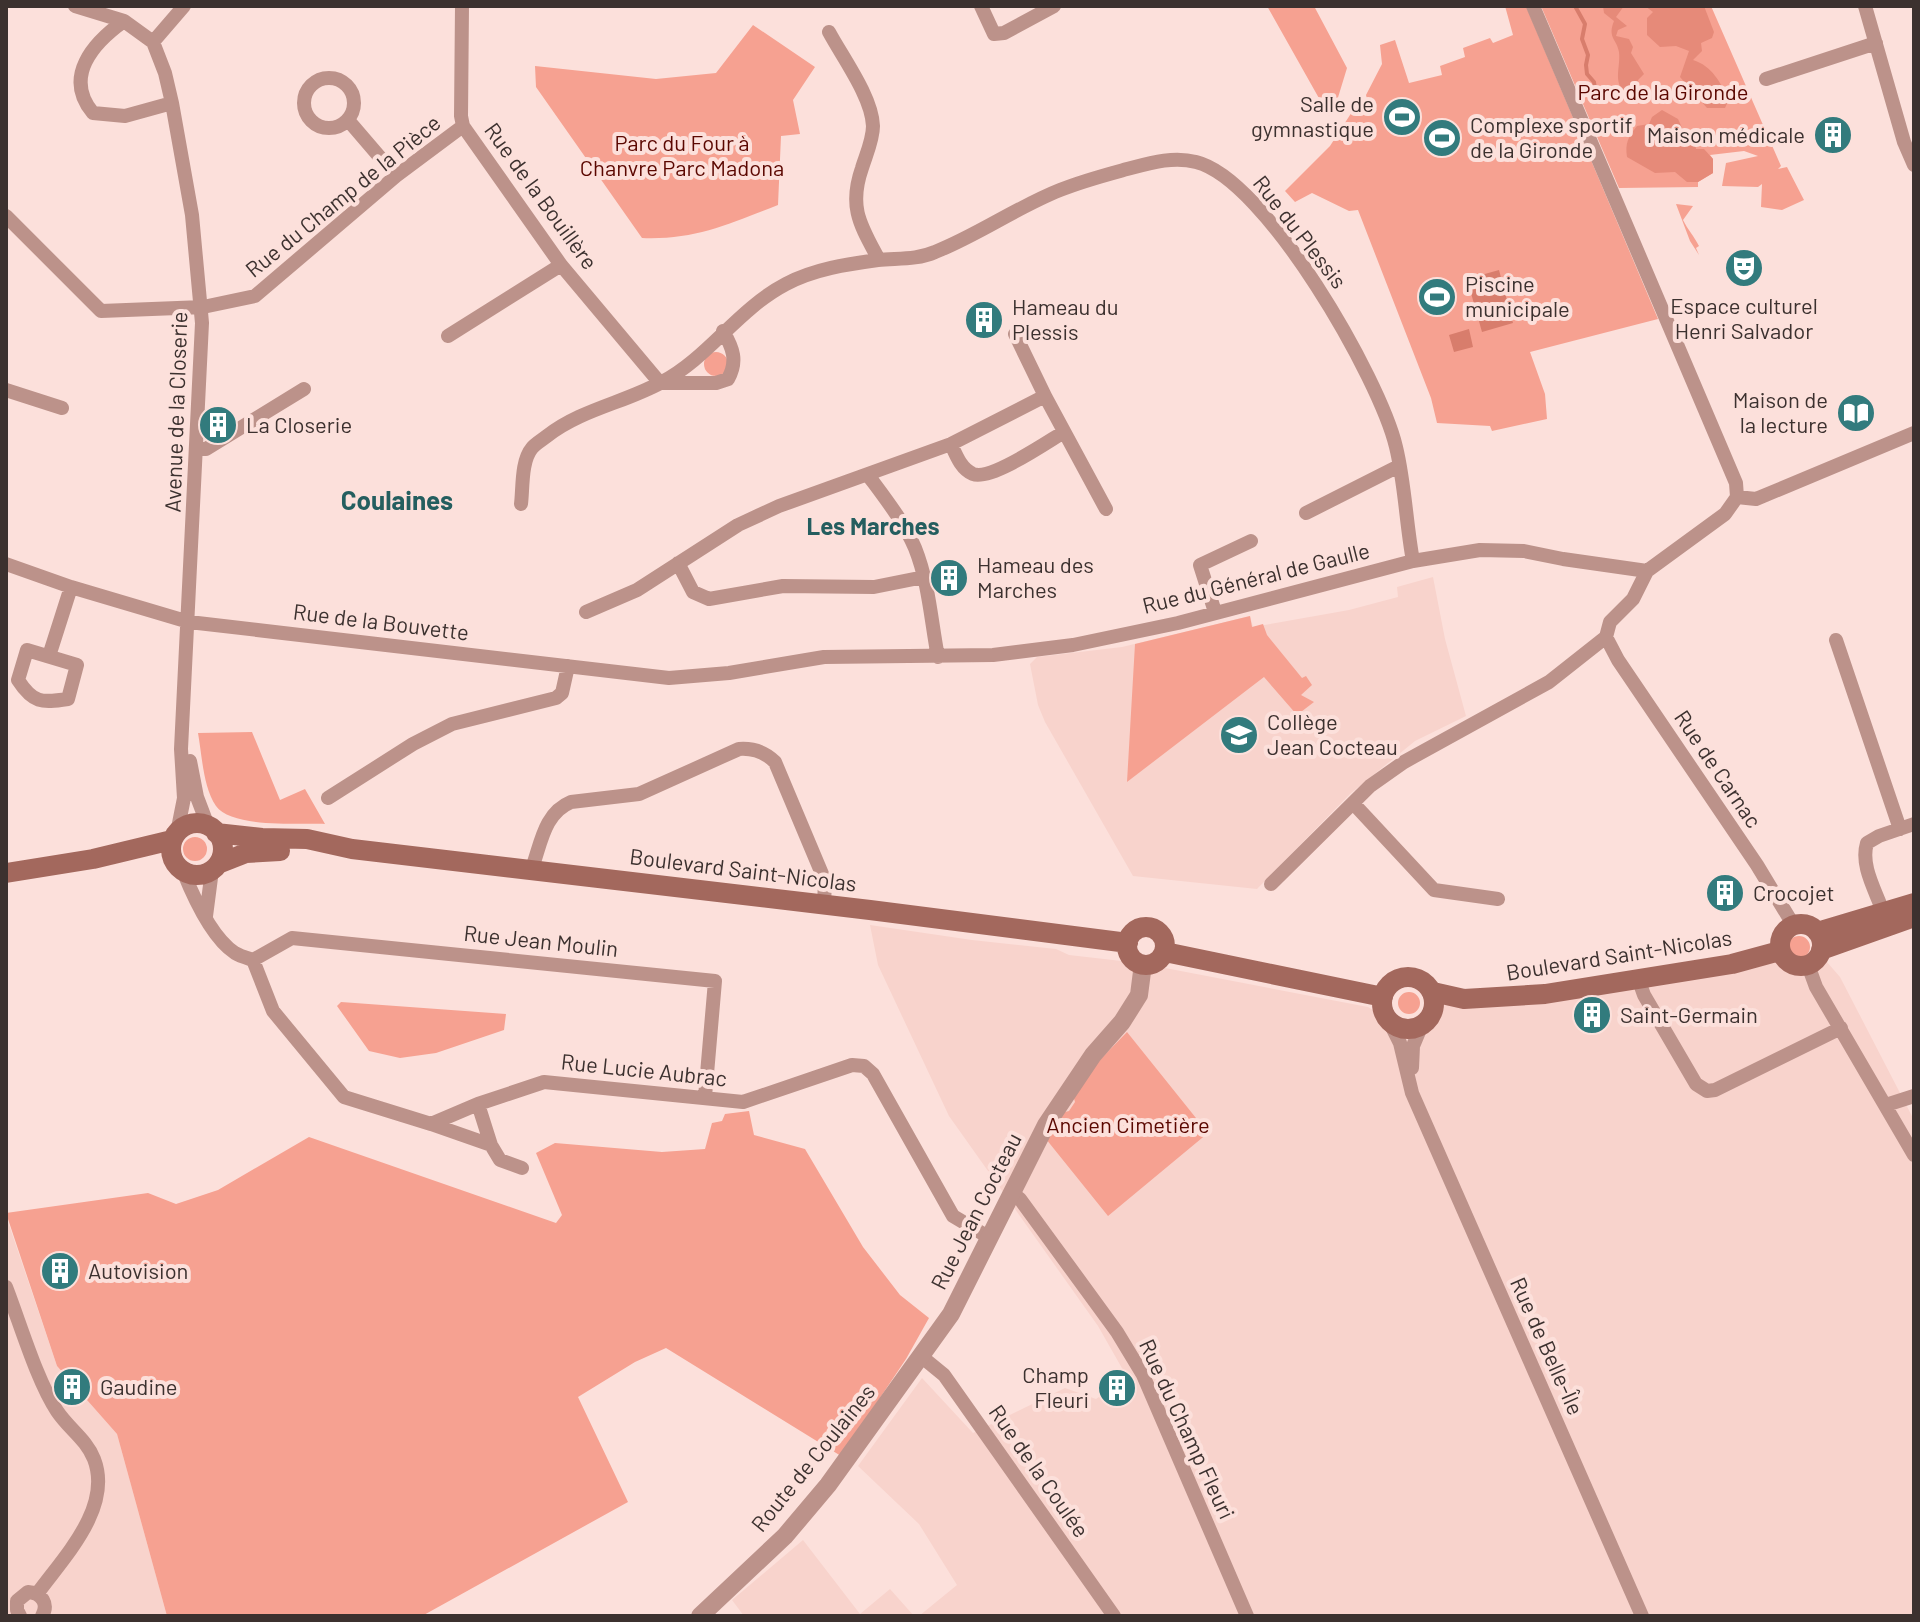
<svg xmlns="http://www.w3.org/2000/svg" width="1920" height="1622" viewBox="0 0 1920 1622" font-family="Barlow,sans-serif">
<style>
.built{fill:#f8d3cc}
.green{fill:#f6a191}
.forest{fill:#e68a79}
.water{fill:#d87d6c}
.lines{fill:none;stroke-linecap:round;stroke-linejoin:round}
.stream{stroke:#d87d6c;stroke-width:4}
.minor{stroke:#bc928a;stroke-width:14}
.tertiary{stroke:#bc928a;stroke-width:18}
.secondary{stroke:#a3685d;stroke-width:20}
.labels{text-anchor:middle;stroke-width:8;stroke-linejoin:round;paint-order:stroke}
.park-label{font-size:22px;fill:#5b0700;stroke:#fce0db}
.poi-label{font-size:22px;fill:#3c312f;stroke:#fce0db;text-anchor:start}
.street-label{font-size:22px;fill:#3c312f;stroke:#fce0db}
.neighbourhood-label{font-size:24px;font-weight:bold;fill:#245e5f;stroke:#fce0db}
.quarter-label{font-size:26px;font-weight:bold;fill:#245e5f;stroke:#fce0db}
</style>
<rect width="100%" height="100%" fill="#fce0db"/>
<path class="built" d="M 1433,577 L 1445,639 L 1466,716 L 1415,741 L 1350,794 L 1257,889 L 1133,876 L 1045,722 L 1038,705 L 1030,664 L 1037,657 L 1122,647 L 1250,616 L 1253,627 L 1349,610 L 1398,597 L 1397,587 Z
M 870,925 L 972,940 L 1056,949 L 1069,955 L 1139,963 L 1368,1007 L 1404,1029 L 1420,1027 L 1427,1022 L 1435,1002 L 1780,951 L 1787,960 L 1802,966 L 1812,963 L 1820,954 L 1840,977 L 1914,1120 L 1914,1616 L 919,1616 L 957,1585 L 919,1524 L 858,1466 L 922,1378 L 973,1433 L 1065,1388 L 1096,1399 L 1127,1377 L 1098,1326 L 949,1116 L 878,965 Z
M 6,1216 L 57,1366 L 117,1434 L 167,1616 L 6,1616 Z
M 803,1540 L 860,1614 L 890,1589 L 914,1616 L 744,1616 L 732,1600 Z"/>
<path class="green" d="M 1267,6 L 1314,6 L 1347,68 L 1336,104 L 1329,116 Z
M 1505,6 L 1526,6 L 1658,319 L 1530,352 L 1545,394 L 1547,419 L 1492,431 L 1490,426 L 1437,423 L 1431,398 L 1358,210 L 1349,211 L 1312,193 L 1295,202 L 1285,191 L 1330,146 L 1359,101 L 1367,99 L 1366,95 L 1382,64 L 1380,45 L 1395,40 L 1409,83 L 1442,75 L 1440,66 L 1465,57 L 1463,48 L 1490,38 L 1493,43 L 1513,35 Z
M 1541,6 L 1711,6 L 1781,166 L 1778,169 L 1787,167 L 1804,200 L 1782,210 L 1761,207 L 1762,184 L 1758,187 L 1722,186 L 1726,163 L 1758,156 L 1744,151 L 1710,155 L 1713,159 L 1713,173 L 1698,182 L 1698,187 L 1619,188 Z
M 753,25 L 815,67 L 793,100 L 800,134 L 781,136 L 778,205 C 729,224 695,240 642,238 L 536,87 L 535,66 L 656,79 L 716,73 Z
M 1676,204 L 1693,206 L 1683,220 C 1688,230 1694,236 1699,246 L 1696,248 L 1699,255 L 1690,241 Z
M704 364a12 12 0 1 1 24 0a12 12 0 1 1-24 0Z
M 1250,616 L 1252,627 L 1263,624 L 1267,635 L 1302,678 L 1306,676 L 1312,685 L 1301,695 L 1314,702 L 1297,715 L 1264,677 L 1127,782 L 1135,644 Z
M 252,732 L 280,800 L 305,789 L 325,824 C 299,823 231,828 216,806 C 203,787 202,755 198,733 Z
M183 849a12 12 0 1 1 24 0a12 12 0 1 1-24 0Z
M1788 947a11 11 0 1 1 22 0a11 11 0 1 1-22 0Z
M1398 1003a11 11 0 1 1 22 0a11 11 0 1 1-22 0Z
M 341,1002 L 506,1014 L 504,1030 L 436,1053 L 400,1058 L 369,1051 L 337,1006 Z
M 1127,1032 L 1208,1133 L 1108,1216 L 1046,1139 L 1061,1113 L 1069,1111 L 1075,1102 L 1073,1095 L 1093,1067 Z
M 749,1111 L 754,1135 L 805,1149 L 863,1247 L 900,1295 L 929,1318 L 906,1359 L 841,1456 L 666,1348 L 635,1362 L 578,1397 L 628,1502 L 422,1616 L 167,1616 L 117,1434 L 57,1366 L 6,1213 L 148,1193 L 176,1204 L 218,1190 L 309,1137 L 556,1223 L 562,1215 L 536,1153 L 555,1143 L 662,1152 L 705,1149 L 712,1123 L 722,1121 L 725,1114 Z"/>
<path class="forest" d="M 1603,6 L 1624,6 L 1616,17 L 1627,26 L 1618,30 L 1616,36 L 1629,39 L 1633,47 L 1631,53 L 1644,74 L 1638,80 L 1640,94 L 1629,97 C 1611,83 1621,69 1619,52 C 1617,39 1607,38 1614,21 L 1604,13 Z
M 1645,6 L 1704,6 L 1714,32 L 1712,38 L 1701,43 L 1702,51 L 1693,60 C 1712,66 1720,82 1729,99 L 1725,108 L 1707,108 L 1680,77 L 1689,51 L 1676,46 L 1660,47 L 1647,35 L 1647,18 L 1653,12 Z
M 1662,110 L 1678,119 L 1684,132 L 1690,130 L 1699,134 L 1695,143 L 1696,149 L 1704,149 L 1713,159 L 1713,173 L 1698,182 L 1687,182 L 1675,172 L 1655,173 L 1627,157 C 1625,143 1628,137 1637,126 L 1649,124 L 1652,117 Z"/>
<path class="water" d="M 1499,270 L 1513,323 L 1482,332 L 1467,279 Z
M 1469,329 L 1473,347 L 1454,352 L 1449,335 Z"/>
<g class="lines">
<path class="stream" d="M 1575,6 L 1585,24 L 1582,39 L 1588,55 L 1586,65 L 1587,74 L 1594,82 L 1597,102"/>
<path class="minor" d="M 75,6 L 124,21 L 153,42 L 165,73 L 172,103 L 192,215 L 202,323 L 181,749 L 184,798 L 177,833
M 462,6 L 461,116 L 463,126 L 561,265 L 660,383
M 981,6 L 994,34 L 1004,33 L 1054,6
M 1533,6 L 1736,483 L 1737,497
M 1865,6 L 1904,142 L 1914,165
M 124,21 C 93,43 63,77 93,113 L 125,116 L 172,103
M 829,32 C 843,58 872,97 873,126 C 873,140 866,155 862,168 C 848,208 861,226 879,260
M 153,42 L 184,6
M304 103a25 25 0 1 1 50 0a25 25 0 1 1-50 0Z
M 1766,79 L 1876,43
M 348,120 L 396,176
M 6,216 L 101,311 L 203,307 L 255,296 L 396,176 L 463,126
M 1015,334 L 1045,396 L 1106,509
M 448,336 L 561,265
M 661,383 L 716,383 L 728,379 C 738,361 733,348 723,331
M 6,390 L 62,408
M 951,444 C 956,455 961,469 973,474 C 991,481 1047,442 1064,432
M 197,449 L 206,449 L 304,389
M 868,475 C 885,498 904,522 915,548 C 929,583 931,621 938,657
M 1737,497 L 1756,499 L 1914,433
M 521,504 C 523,488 521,461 532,448 C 535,444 542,440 547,436 C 582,409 624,403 662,382 C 708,358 738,309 786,284 C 814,269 848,264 878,260 C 897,258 917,260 935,252 C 978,235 1017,207 1060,190 C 1082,181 1105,175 1127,169 C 1150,163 1173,156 1196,162 C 1266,179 1380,379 1396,447 C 1405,484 1406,523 1413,561
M 1306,513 L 1399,466
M 678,563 L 693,592 L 709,599 L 783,586 L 874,587 L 924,577
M 6,564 L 71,587 L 189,622 L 669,678 L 729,673 L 824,657 L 993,655 L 1073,645 L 1178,623 L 1413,561 L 1480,550 L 1524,551 L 1563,559 L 1647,571
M 586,612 L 637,590 L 738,525 L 779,506 L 951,444 L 1045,396
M 1215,612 L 1200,565 L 1251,541
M 1606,637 L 1618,660 L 1757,865 L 1794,926
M 1836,640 L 1900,829
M 27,650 L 77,665 L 68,699 C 41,703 33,703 18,680 Z
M 49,656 L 71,587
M 190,761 L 197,797 L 208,826
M 328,798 L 413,744 L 452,724 L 556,698 L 562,693 L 568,666
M 1353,803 L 1434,890 L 1498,899
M 532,868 C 541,844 544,813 571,802 L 639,794 L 739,749 C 753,748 765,752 775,762 L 825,881 L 824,905
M 183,871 C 193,896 212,938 235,953 C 240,956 247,958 253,960 L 273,1011 L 344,1097 L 431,1124 L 478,1104 L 544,1082 L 743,1102 L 852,1065 L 864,1066 L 873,1074 L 953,1216 L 990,1238
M 1271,884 L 1370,786 L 1404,762 L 1549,682 L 1606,637 L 1610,622 L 1633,599 L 1647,571 L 1725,514 L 1737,497
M 1883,912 C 1876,891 1860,866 1867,843 L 1879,836 L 1914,824
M 206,916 L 212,870
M 253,960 L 292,938 L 715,981 L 705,1097
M 1808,965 L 1816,987 L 1914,1155
M 1639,981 L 1644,995 L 1696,1084 L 1707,1091 L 1715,1090 L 1841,1028
M 1389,1021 L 1400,1043 L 1412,1093 L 1642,1616
M 1412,1068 L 1413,1046 L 1421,1027
M 1886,1105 L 1914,1096
M 431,1124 L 491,1145 L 478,1104
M 491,1145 L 500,1160 L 522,1168
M 1012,1193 L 1020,1199 L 1117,1332 L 1143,1375 L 1247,1616
M 6,1287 C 20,1323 37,1381 57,1411 C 69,1429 86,1439 94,1459 C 113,1508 63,1558 37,1594
M 922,1357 L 944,1375 L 1114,1616
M 20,1616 L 17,1610 L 17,1601 L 28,1592 C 42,1593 49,1604 42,1616"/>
<path class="tertiary" d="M 700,1616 L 785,1536 L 828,1485 L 951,1314 L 1046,1125 L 1093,1055 L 1122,1022 L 1139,995 L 1143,964"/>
<path class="secondary" d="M171 849a26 26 0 1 1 52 0a26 26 0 1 1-52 0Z
M 216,833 L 262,838 L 307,839 L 352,849 L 870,910 L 1128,943
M 218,864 L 246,853 L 280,851
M 6,873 L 93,859 L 172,840
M1780 945a21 21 0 1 1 42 0a21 21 0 1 1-42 0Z
M1127 946a19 19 0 1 1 38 0a19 19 0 1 1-38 0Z
M 1817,932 L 1914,903
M 1821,950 L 1914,917
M 1165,952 L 1383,997
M1382 1003a26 26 0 1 1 52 0a26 26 0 1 1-52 0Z
M 1433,992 L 1464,999 L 1545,994 L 1732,964 L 1780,951"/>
</g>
<defs>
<g id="stadium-disc" transform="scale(2)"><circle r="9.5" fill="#327b7d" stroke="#fce0db"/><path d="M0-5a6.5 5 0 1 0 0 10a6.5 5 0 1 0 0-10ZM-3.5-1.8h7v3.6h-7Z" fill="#fff"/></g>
<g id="building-disc" transform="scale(2)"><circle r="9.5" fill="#327b7d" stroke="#fce0db"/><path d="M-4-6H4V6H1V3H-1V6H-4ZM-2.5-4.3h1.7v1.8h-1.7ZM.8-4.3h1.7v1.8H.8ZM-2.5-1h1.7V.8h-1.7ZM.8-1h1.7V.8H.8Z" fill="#fff"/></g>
<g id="theatre-disc" transform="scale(2)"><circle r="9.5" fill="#327b7d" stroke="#fce0db"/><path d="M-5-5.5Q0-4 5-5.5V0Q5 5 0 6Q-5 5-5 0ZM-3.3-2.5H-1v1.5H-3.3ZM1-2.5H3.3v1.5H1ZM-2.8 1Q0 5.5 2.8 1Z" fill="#fff"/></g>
<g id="library-disc" transform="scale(2)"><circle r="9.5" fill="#327b7d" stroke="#fce0db"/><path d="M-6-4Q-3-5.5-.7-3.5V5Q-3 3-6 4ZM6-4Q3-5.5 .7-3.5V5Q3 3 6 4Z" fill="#fff"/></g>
<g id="school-disc" transform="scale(2)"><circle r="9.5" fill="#327b7d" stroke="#fce0db"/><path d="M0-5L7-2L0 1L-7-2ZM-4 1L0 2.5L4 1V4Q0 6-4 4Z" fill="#fff"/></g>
</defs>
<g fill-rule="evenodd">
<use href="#stadium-disc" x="1402" y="117"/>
<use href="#building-disc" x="1833" y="135"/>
<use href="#stadium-disc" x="1442" y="138"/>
<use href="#theatre-disc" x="1744" y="268"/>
<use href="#stadium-disc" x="1437" y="297"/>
<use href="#building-disc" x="984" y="320"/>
<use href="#library-disc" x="1856" y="413"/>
<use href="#building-disc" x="218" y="425"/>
<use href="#building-disc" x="949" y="578"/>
<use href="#school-disc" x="1239" y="735"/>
<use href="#building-disc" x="1725" y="893"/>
<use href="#building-disc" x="1592" y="1015"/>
<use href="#building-disc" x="60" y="1271"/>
<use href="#building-disc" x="72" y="1387"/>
<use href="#building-disc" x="1117" y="1388"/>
</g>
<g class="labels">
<g class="park-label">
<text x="1663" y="100">Parc de la Gironde</text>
<text x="682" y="151">Parc du Four à<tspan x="682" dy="25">Chanvre Parc Madona</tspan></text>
<text x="1128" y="1133">Ancien Cimetière</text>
</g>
<g class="poi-label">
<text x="1374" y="112" text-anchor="end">Salle de<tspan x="1374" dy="25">gymnastique</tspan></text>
<text x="1470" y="133">Complexe sportif<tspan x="1470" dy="25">de la Gironde</tspan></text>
<text x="1805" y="143" text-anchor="end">Maison médicale</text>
<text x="1465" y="292">Piscine<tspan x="1465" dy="25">municipale</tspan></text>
<text x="1744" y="314" text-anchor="middle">Espace culturel<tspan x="1744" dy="25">Henri Salvador</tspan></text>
<text x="1012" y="315">Hameau du<tspan x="1012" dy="25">Plessis</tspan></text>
<text x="1828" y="408" text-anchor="end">Maison de<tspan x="1828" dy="25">la lecture</tspan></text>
<text x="246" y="433">La Closerie</text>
<text x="977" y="573">Hameau des<tspan x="977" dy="25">Marches</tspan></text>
<text x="1267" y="730">Collège<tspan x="1267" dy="25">Jean Cocteau</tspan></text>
<text x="1753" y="901">Crocojet</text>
<text x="1620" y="1023">Saint-Germain</text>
<text x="88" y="1279">Autovision</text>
<text x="1089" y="1383" text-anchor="end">Champ<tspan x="1089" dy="25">Fleuri</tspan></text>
<text x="100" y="1395">Gaudine</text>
</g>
<g class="street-label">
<text transform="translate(343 196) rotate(-39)" y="8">Rue du Champ de la Pièce</text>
<text transform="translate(541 196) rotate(54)" y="8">Rue de la Bouillère</text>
<text transform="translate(1300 232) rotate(52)" y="8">Rue du Plessis</text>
<text transform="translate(176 412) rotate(-88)" y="8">Avenue de la Closerie</text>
<text transform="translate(1256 578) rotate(-14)" y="8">Rue du Général de Gaulle</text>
<text transform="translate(381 622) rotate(7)" y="8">Rue de la Bouvette</text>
<text transform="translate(1718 769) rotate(56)" y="8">Rue de Carnac</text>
<text transform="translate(743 870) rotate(7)" y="8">Boulevard Saint-Nicolas</text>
<text transform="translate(541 941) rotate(6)" y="8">Rue Jean Moulin</text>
<text transform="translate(1619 955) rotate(-9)" y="8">Boulevard Saint-Nicolas</text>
<text transform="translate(644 1070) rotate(6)" y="8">Rue Lucie Aubrac</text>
<text transform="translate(976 1211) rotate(-63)" y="8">Rue Jean Cocteau</text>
<text transform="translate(1547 1346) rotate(66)" y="8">Rue de Belle-Île</text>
<text transform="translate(1187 1429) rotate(65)" y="8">Rue du Champ Fleuri</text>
<text transform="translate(813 1458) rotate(-51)" y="8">Route de Coulaines</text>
<text transform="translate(1039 1471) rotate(55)" y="8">Rue de la Coulée</text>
</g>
<g class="neighbourhood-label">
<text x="873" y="535">Les Marches</text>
</g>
<g class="quarter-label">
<text x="397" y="510">Coulaines</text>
</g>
</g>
<rect width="1920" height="1622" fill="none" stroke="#3c312f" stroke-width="16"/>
</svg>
